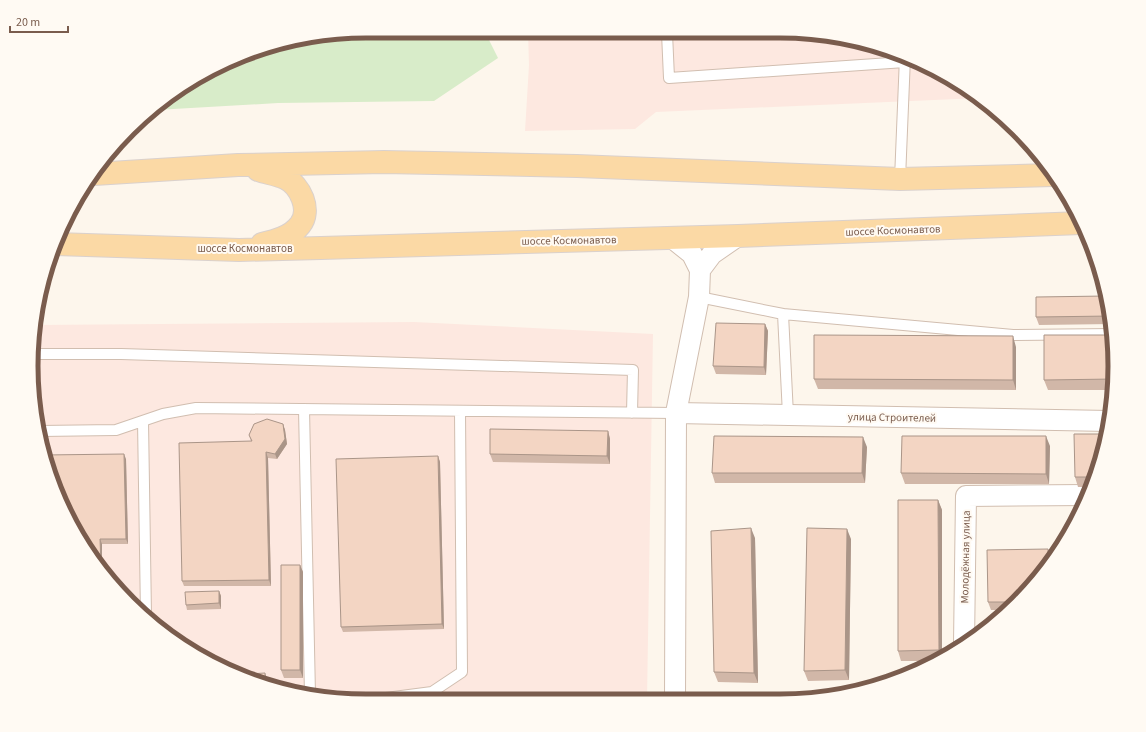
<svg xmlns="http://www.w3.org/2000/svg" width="1146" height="732" viewBox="0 0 1146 732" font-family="'Source Sans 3',sans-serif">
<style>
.commercial{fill:#fde8e0}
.green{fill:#d8ecc9}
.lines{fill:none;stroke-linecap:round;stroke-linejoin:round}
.service-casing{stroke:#d1beb0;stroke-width:12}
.minor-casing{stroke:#d1beb0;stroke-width:22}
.primary-casing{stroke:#dad1cd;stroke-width:24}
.service{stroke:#fff;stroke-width:10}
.minor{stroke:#fff;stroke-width:20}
.primary{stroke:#fbd9a5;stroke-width:22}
.wall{fill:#d1b7a8}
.shaded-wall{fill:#aa9588}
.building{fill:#f3d5c3;stroke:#aa9588}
.labels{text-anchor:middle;stroke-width:4;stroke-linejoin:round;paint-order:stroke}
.street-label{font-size:11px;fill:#7a5c4d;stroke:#fffaf3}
.rim{fill:none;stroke:#7a5c4d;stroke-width:5}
</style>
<rect width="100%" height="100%" fill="#fdf6ec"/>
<path class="commercial" d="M 528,32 L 823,34 L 908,56 L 980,98 L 656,112 L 635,129 L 525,131 L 529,65 Z
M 414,322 L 653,334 L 647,700 L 323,698 L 238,675 L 162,632 L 87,552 L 42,453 L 32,344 L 36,325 Z"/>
<path class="green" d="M 366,31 L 485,32 L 498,58 L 434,101 L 278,103 L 156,110 L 180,88 L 259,49 Z"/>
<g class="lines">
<g class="service-casing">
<path id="service" d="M 667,33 L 669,78 L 905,62
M 900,179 L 905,57
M 699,297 L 783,314 L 788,415
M 783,314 L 1013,335 L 1113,334
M 33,354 L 121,354 L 633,370 L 632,413
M 304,409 L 310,695
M 143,421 L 146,615
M 40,431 L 116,430 L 163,414 L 196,408 L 676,413
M 386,698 L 432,692 L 462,672 L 460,411"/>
</g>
<g class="minor-casing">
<path id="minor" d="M 672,238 L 692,254 L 700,270
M 676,413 L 1109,421
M 964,644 L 966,496 L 1088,495
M 675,700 L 676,413 L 699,297 L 700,270 L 712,254 L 738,236"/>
</g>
<g class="primary-casing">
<path id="primary" d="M 258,170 C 266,173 276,174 285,178 C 300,185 312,210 300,225 C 291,237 275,241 262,244
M 94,174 L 238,165 L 384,162 L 577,166 L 900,179 L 1053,175
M 56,244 L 239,250 L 321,248 L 738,236 L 1081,223"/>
</g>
<use href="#service" class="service"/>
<use href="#minor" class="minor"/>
<use href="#primary" class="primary"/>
</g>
<path class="wall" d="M 693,33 L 783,34 L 694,36 Z
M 1106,296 L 1112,324 L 1039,325 L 1036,317 Z
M 765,324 L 768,331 L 766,375 L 716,374 L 713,366 Z
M 1113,335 L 1114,390 L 1048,390 L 1044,380 Z
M 1016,347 L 1016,390 L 818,389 L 814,379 Z
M 283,424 L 285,430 L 287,444 L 277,459 L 268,458 L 271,586 L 184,586 L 182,581 L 251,441 L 249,435 Z
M 608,431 L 610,439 L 610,464 L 493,462 L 490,454 Z
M 1050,446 L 1049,484 L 905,484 L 901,473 Z
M 867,447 L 865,483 L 715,483 L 712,473 Z
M 1104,453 L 1091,487 L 1078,487 L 1075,477 Z
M 438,456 L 440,462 L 444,629 L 343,632 L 341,627 Z
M 126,459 L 128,544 L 102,544 L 102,568 L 87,552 Z
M 938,500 L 942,510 L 942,658 L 938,661 L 901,661 L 898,651 Z
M 755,538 L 758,683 L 718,682 L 714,672 Z
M 851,539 L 849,680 L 808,681 L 804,671 Z
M 1051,557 L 1046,570 L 1008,610 L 991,610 L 988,602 Z
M 300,565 L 303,572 L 303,678 L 284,678 L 281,670 Z
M 219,591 L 221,596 L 221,609 L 187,610 L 186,605 Z"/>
<path class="shaded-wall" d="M 765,324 L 768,331 L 766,375 L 764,367 Z
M 1013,336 L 1016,347 L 1016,390 L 1013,380 Z
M 283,424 L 285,430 L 287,444 L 277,459 L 275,454 Z
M 608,431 L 610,439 L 610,464 L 607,456 Z
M 1046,436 L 1050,446 L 1049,484 L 1046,474 Z
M 863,437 L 867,447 L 865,483 L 862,473 Z
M 266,452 L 268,458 L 271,586 L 269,580 Z
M 124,454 L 126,459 L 128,544 L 126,539 Z
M 438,456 L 440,462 L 444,629 L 442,624 Z
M 938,500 L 942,510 L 942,659 L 939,650 Z
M 751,528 L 755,538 L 758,683 L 754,673 Z
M 847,529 L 851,539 L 849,680 L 845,670 Z
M 100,539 L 102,544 L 102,568 L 101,566 Z
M 1048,549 L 1051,557 L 1051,561 L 1048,566 Z
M 300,565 L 303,572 L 303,678 L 300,670 Z
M 219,591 L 221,596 L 221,609 L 219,603 Z
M 265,673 L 267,679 L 267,683 L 265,683 Z"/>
<path class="building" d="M 1106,296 L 1111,316 L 1036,317 L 1036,297 Z
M 716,323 L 765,324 L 764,367 L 713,366 Z
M 814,335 L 1013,336 L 1013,380 L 814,379 Z
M 1044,335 L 1113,335 L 1114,379 L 1044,380 Z
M 267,419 L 283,424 L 285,439 L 275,454 L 266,452 L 269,580 L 182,581 L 179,443 L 252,441 L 249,435 L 254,424 Z
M 490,429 L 608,431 L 607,456 L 490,454 Z
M 1074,434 L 1107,434 L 1104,453 L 1094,477 L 1075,477 Z
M 714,436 L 863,437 L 862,473 L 712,473 Z
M 902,436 L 1046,436 L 1046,474 L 901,473 Z
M 124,454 L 126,539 L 100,539 L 101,566 L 87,552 L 44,455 Z
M 438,456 L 442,624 L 341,627 L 336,459 Z
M 898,500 L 938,500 L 939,650 L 898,651 Z
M 751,528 L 754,673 L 714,672 L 711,531 Z
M 807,528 L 847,529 L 845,670 L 804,671 Z
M 1048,549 L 1048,566 L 1046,570 L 1015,602 L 988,602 L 987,550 Z
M 281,565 L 300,565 L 300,670 L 281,670 Z
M 219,591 L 219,603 L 186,605 L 185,592 Z
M 265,673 L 265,683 L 248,678 L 248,674 Z"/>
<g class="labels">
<g class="street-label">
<text transform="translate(893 230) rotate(-2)" y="4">шоссе Космонавтов</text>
<text transform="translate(569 240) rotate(-1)" y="4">шоссе Космонавтов</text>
<text x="245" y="252">шоссе Космонавтов</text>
<text transform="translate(892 417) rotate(1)" y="4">улица Строителей</text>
<text transform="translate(965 557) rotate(-89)" y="4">Молодёжная улица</text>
</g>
</g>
<path d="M0 0H1146V732H0ZM366 38H780A328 328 0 0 1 1108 366V366A328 328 0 0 1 780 694H366A328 328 0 0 1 38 366V366A328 328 0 0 1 366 38Z" fill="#fffaf3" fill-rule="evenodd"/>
<path class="rim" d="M366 38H780A328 328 0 0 1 1108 366V366A328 328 0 0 1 780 694H366A328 328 0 0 1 38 366V366A328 328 0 0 1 366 38Z"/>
<path d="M10 26v6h58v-6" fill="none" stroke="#7a5c4d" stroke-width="2"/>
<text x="16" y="26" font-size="12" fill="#7a5c4d" stroke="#fffaf3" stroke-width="3" paint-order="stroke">20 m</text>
</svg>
